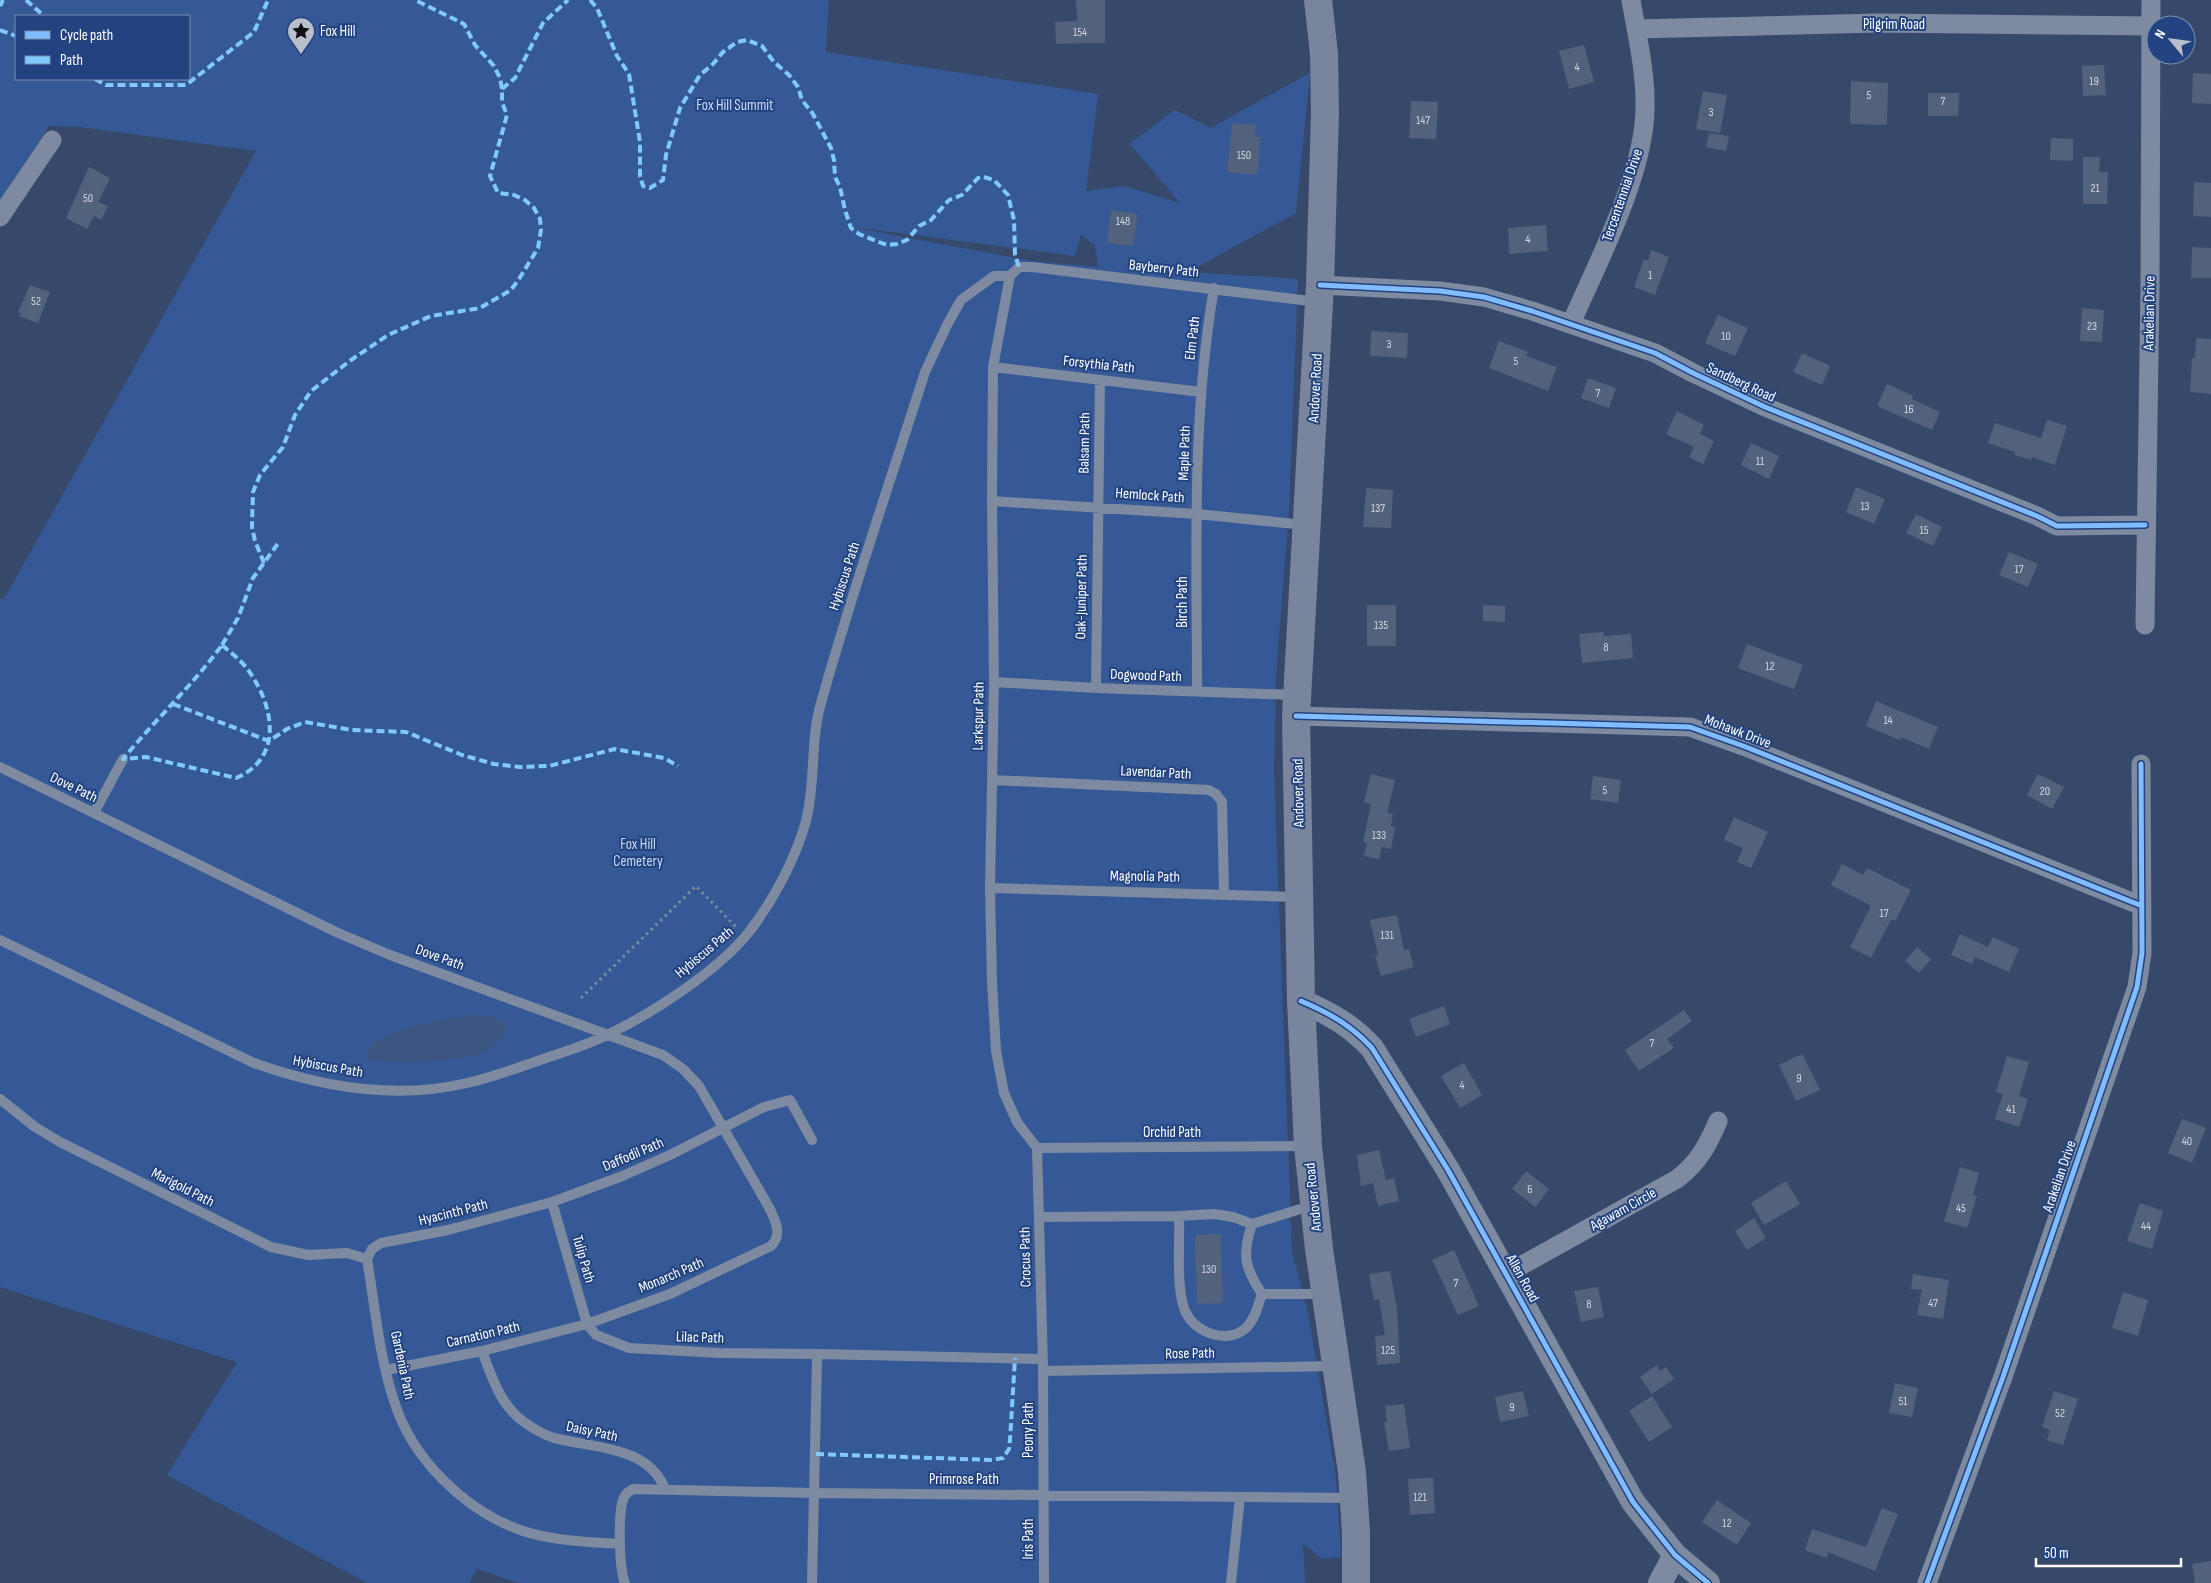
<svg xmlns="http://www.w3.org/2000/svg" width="2211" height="1583" viewBox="0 0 2211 1583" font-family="'Sofia Sans Condensed',sans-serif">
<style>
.green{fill:#355996;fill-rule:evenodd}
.water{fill:#3e5782}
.building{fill:#52617c}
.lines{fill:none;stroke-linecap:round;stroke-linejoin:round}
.path{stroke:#7d8aa0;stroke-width:3;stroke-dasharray:2.5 4;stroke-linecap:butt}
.service{stroke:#7d8aa0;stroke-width:10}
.minor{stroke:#7d8aa0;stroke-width:19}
.tertiary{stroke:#7d8aa0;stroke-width:24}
.secondary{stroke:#78859d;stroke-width:28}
.quiet{stroke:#80caff;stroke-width:4;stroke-dasharray:8 4;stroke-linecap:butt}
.cycleway-casing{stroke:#22437f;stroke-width:8}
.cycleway{stroke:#80bcff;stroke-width:5}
.labels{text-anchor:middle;stroke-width:4;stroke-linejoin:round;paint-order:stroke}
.number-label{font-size:12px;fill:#d4d8de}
.street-label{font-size:15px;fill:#fff;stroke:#22437f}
.poi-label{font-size:15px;fill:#fff;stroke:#22437f;text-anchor:start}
.park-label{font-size:15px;fill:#cadbf5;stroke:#22437f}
</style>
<rect width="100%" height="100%" fill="#37496a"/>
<path class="green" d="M 0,0 L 829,0 L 826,52 L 1098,94 L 1086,191 L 1124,186 L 1180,203 L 1130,144 L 1175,110 L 1211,128 L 1310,73 L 1296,213 L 1188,272 L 1298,279 L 1289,511 L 1276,675 L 1274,771 L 1292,1251 L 1308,1313 L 1336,1477 L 1341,1557 L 1322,1559 L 1303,1543 L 1305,1583 L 519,1583 L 477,1569 L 469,1583 L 367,1583 L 167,1475 L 237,1362 L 0,1287 L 0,599 L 4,599 L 256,151 L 80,127 L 49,126 L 0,204 ZM 16,16 L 189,16 L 189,79 L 16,79 ZM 845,226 L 1075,256 L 1081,235 L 1095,245 L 1098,267 L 1032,261 Z"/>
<path class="water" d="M 474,1015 C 487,1015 495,1017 506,1025 L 507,1029 C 502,1040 490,1050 478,1054 C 458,1062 387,1064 366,1059 L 365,1055 C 369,1049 372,1044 378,1040 C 399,1027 449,1018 474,1015 Z"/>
<path class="building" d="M 1076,0 L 1105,0 L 1105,43 L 1056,44 L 1055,22 L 1077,21 Z
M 1584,45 L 1594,82 L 1569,89 L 1559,51 Z
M 2104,65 L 2106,95 L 2083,96 L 2082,66 Z
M 2193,73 L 2211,74 L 2211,104 L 2192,103 Z
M 1851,81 L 1888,83 L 1887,125 L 1850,124 Z
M 1703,91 L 1727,95 L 1720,133 L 1696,129 Z
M 1928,93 L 1959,93 L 1958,116 L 1928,116 Z
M 1411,101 L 1438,102 L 1436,139 L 1409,138 Z
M 1232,123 L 1256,125 L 1255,137 L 1261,137 L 1257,175 L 1227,172 Z
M 1709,133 L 1729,136 L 1726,151 L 1706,147 Z
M 2051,138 L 2073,139 L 2073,161 L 2050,160 Z
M 2083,157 L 2100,157 L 2099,172 L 2108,172 L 2107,204 L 2083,204 Z
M 89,167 L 110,178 L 98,202 L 108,206 L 101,220 L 94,216 L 87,229 L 66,218 Z
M 2194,182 L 2211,183 L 2211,217 L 2193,216 Z
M 1111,210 L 1138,214 L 1133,246 L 1107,243 Z
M 1546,225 L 1548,251 L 1509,254 L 1508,228 Z
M 2192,247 L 2211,248 L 2211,278 L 2191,278 Z
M 1651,250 L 1669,257 L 1655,295 L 1634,287 L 1644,259 L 1648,261 Z
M 30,285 L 50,292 L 38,323 L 19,316 L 21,313 L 18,312 Z
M 2082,308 L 2104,310 L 2102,342 L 2080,341 Z
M 1718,315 L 1748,328 L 1735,356 L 1705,343 Z
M 1371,331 L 1408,333 L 1407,358 L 1370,356 Z
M 2196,338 L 2211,339 L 2211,394 L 2190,392 L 2192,358 L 2195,358 Z
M 1499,341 L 1528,352 L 1526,356 L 1557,367 L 1548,391 L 1489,368 Z
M 1802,353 L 1830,366 L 1822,385 L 1793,372 Z
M 1588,378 L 1616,388 L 1609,408 L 1581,398 Z
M 1887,384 L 1913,396 L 1912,399 L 1940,412 L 1932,430 L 1877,406 Z
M 1677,411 L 1704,425 L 1700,434 L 1714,441 L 1703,464 L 1689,457 L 1694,447 L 1666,434 Z
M 2047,420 L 2067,426 L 2055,465 L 2032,457 L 2031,460 L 2014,455 L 2015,452 L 1988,443 L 1995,423 L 2041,438 Z
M 1751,443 L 1779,456 L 1769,479 L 1741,465 Z
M 1856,487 L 1885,499 L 1874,524 L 1846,512 Z
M 1366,488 L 1393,490 L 1391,528 L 1363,527 Z
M 1916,514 L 1942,527 L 1933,546 L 1906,533 Z
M 2009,552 L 2038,564 L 2028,587 L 1999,575 Z
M 1367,605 L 1396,605 L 1396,646 L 1367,646 Z
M 1483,605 L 1505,606 L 1505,622 L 1483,621 Z
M 1603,632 L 1604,636 L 1631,634 L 1633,658 L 1582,663 L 1579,634 Z
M 1747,644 L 1803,665 L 1794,689 L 1738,668 Z
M 1876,701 L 1938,727 L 1929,749 L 1901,737 L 1900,740 L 1866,726 Z
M 1371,774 L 1395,780 L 1387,813 L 1393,814 L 1391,826 L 1395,827 L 1391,849 L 1382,847 L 1379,859 L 1364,856 L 1367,843 L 1363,842 L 1371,804 L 1364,802 Z
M 2038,774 L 2064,787 L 2052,809 L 2027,795 Z
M 1593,776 L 1621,780 L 1618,803 L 1590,799 Z
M 1734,817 L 1768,832 L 1751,868 L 1737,862 L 1743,848 L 1724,840 Z
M 1842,864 L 1863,875 L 1867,868 L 1911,890 L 1896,920 L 1891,920 L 1871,958 L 1850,947 L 1871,906 L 1831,885 Z
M 1397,915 L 1404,950 L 1409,949 L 1414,967 L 1381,976 L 1375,956 L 1378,955 L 1370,920 Z
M 1960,934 L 1988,947 L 1993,937 L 2019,949 L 2009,972 L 1975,957 L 1972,964 L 1951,955 Z
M 1917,947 L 1931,959 L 1919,973 L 1905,961 Z
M 1444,1006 L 1450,1024 L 1416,1037 L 1409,1019 Z
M 1684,1010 L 1692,1021 L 1667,1039 L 1674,1048 L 1639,1071 L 1625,1050 Z
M 1802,1054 L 1820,1090 L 1796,1101 L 1779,1065 Z
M 2007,1056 L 2029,1062 L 2019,1096 L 2028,1099 L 2019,1127 L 1995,1119 L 2003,1094 L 1996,1092 Z
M 1464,1063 L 1482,1095 L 1460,1108 L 1441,1076 Z
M 2182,1119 L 2206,1128 L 2192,1163 L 2168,1153 Z
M 1379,1150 L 1386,1180 L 1394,1178 L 1399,1201 L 1378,1206 L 1373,1183 L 1361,1186 L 1357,1155 Z
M 1960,1167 L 1979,1173 L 1973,1195 L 1977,1196 L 1967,1228 L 1944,1221 Z
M 1526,1171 L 1549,1189 L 1535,1207 L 1512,1189 Z
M 1786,1181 L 1800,1204 L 1764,1225 L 1751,1203 Z
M 2140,1203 L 2163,1211 L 2152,1249 L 2127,1241 Z
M 1754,1218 L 1766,1238 L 1747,1250 L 1735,1231 Z
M 1221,1234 L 1223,1303 L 1197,1304 L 1195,1235 Z
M 1454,1250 L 1479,1306 L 1458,1315 L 1432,1260 Z
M 1390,1271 L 1397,1309 L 1400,1363 L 1377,1365 L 1375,1336 L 1385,1335 L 1379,1299 L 1374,1300 L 1369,1274 Z
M 1913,1274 L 1949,1280 L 1943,1319 L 1917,1315 L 1922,1290 L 1911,1289 Z
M 1598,1287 L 1604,1317 L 1581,1322 L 1574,1291 Z
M 2123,1292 L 2148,1300 L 2138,1336 L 2112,1328 Z
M 1657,1365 L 1660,1371 L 1666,1367 L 1674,1379 L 1652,1394 L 1640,1377 Z
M 1895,1383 L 1918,1388 L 1912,1417 L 1889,1413 Z
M 1523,1391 L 1529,1416 L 1500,1422 L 1495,1397 Z
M 2054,1391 L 2078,1399 L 2063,1445 L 2047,1440 L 2050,1430 L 2042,1427 Z
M 1652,1396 L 1672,1427 L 1649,1442 L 1629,1411 Z
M 1404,1404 L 1410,1448 L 1389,1451 L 1384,1422 L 1387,1422 L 1385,1406 Z
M 1433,1478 L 1435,1513 L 1410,1515 L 1408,1479 Z
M 1717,1500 L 1751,1523 L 1737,1545 L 1702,1522 Z
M 1882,1508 L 1898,1514 L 1875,1571 L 1828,1552 L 1827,1558 L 1805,1550 L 1812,1529 L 1866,1547 Z
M 2211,1561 L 2211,1583 L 2195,1583 L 2192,1564 Z"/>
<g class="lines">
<path class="path" d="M 581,998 L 696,886 L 736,927"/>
<path class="service" d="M 1010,276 L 993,367 L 992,501 L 994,682 L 990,888 L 992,982 L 996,1051 L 1004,1093 L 1017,1122 L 1037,1148
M 1010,276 L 1019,267 L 1032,267 L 1318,302
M 993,367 L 1201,392
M 992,501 L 1197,514 L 1305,525
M 994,682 L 1096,688 L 1295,695
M 1096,688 L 1100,380
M 1197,691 C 1197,557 1191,421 1214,288
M 0,767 L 336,932 L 390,955 L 663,1055 L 683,1069 L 699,1086 L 770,1209 C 775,1221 783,1234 771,1246 L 670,1294 L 587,1324 L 482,1351 L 386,1370
M 992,780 L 1209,790 L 1216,794 L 1222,802 L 1224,893
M 94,813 L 123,759
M 990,888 L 1299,897
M 0,940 L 254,1063 C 321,1087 396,1100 467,1083 C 493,1077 518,1068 543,1059 C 564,1052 587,1045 607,1035 C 651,1014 718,971 749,932 C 773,901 795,860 806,821 C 816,782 810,740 821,703 C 852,592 890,482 925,372 L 947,325 L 961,300 L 994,276 L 1010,276
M 0,1099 L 35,1127 L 60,1142 L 271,1247 L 308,1255 L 347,1253 L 367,1259
M 1037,1148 L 1043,1365 L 1044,1583
M 1037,1148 L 1307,1146
M 552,1202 L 587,1324 L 596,1335 L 629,1348 L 719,1353 L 819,1354
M 1039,1217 L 1179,1216 L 1214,1214 L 1233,1217 L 1252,1224 C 1242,1254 1244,1267 1262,1294 C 1258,1305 1255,1320 1246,1328 C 1226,1346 1191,1331 1184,1308 C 1176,1284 1180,1243 1179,1216
M 1252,1224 L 1313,1205
M 367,1259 L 372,1249 L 381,1243 L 448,1230 L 552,1202 L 620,1177 L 670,1155 L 764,1107 L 790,1100 L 812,1140
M 367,1259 C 375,1306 379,1356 394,1401 C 412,1459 465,1511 523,1531 C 554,1541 588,1542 620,1544
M 1262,1294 L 1325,1294
M 482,1351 C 492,1377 500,1405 524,1422 C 535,1430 550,1438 563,1440 C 599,1448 649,1448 665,1489
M 1043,1371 L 1336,1366
M 625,1583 C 619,1569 618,1514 623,1500 C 625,1494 628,1492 633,1489 L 814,1493 L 1353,1498
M 812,1583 L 817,1359 L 819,1354 L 1043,1359
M 1231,1583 L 1240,1497"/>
<path class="minor" d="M 1636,29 L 1878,23 L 2151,26
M 0,217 L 52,140
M 1320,285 L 1440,291 L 1484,297 L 1532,311 L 1655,353 L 1693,373 L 1765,407 L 2037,516 L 2057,526 L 2145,525
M 1571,324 C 1597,263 1644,176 1645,109 C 1646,72 1637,36 1631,0
M 2145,625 L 2150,286 L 2151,0
M 1296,716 L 1690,727 L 1746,747 L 2142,906
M 1506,1274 L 1677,1179 C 1698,1163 1708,1145 1718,1121
M 1927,1583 L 2003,1377 L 2137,987 L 2142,953 L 2141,764"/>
<path class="tertiary" d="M 1301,1001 C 1329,1013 1351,1025 1372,1048 L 1448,1170 L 1633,1502 L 1675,1555 L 1708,1583
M 1660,1583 L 1675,1555"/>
<path class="secondary" d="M 1318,0 L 1324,54 L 1325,113 L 1320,285 L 1296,716 L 1301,1001 L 1308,1146 L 1319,1249 L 1352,1472 L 1356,1532 L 1356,1583"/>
<path class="quiet" d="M 26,0 L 44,16
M 590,0 L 597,8 L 617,56 L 629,74 L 640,142 L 640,176 L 643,186 L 650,188 L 663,180 L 666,155 L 680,108 L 700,75 L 713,64 L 723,52 L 737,42 L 747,40 L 762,46 L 774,62 L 789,75 L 798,87 L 802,100 L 813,114 L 831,148 L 834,160 L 835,177 L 840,187 L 845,210 L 851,228 L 859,234 L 879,242 L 887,245 L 897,244 L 907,240 L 919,226 L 931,220 L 949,200 L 962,195 L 978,178 L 984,177 L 994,180 L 1008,195 L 1014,220 L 1015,255 L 1019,267
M 0,6 L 3,0
M 0,30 L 16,36
M 95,79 L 106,85 L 186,85 L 254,32 L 268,0
M 502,89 L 515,78 L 543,23 L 568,0
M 264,563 L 255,541 L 252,527 L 253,492 L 260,475 L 283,447 L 295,415 L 311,391 L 351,360 L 388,335 L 431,316 L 480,308 L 511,290 L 519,279 L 538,248 L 541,230 L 540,219 L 534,208 L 525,200 L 514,195 L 498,193 L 490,176 L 507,115 L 502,102 L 502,89 L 500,78 L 494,66 L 475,45 L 464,24 L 415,0
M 222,645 C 230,652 238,658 245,666 C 273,701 286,757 236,778 L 146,757 L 123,759 C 155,720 192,686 222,645 Z
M 222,645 L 238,618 L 253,578 L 279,542
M 173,704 L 269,741 L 287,729 L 305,722 L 352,730 L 406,732 L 462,755 L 494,764 L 520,767 L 549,766 L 615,749 L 664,758 L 678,766
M 816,1454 L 992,1460 L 1003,1458 L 1009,1449 L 1010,1440 L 1015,1358"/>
<g class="cycleway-casing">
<path id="cycleway" d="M 1320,285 L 1440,291 L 1484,297 L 1532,311 L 1655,353 L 1693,373 L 1765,407 L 2037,516 L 2057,526 L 2145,525
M 1296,716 L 1690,727 L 1746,747 L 2142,906
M 1301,1001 C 1329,1013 1351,1025 1372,1048 L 1448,1170 L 1633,1502 L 1675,1555 L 1708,1583
M 1927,1583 L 2003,1377 L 2137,987 L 2142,953 L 2141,764"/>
</g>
<use href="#cycleway" class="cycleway"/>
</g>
<defs>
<g id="sight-pin" transform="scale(1.4375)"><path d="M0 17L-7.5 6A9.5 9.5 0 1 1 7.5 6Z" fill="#b9bfcb" stroke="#22437f"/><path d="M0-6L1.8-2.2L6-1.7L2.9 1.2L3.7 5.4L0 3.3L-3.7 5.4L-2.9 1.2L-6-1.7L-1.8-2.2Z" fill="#111"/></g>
</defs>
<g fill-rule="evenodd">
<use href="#sight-pin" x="301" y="31"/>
</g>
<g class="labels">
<g class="number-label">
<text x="1080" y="36">154</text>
<text x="1577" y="71">4</text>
<text x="2094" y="85">19</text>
<text x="1869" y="99">5</text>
<text x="1943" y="105">7</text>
<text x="1711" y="116">3</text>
<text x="1423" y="124">147</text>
<text x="1244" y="159">150</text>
<text x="2095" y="192">21</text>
<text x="88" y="202">50</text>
<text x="1123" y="225">148</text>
<text x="1528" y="243">4</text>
<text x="1650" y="279">1</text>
<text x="36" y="305">52</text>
<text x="2092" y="330">23</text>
<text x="1726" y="340">10</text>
<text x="1389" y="348">3</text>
<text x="1516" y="365">5</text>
<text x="1598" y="397">7</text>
<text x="1909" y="413">16</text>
<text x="1760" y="465">11</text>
<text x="1865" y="510">13</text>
<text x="1378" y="512">137</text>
<text x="1924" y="534">15</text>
<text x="2019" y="573">17</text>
<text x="1381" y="629">135</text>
<text x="1606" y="651">8</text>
<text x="1770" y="670">12</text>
<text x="1888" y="724">14</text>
<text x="1605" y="794">5</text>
<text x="2045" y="795">20</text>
<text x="1379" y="839">133</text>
<text x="1884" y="917">17</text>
<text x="1387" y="939">131</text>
<text x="1652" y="1047">7</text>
<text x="1799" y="1082">9</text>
<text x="1462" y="1089">4</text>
<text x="2011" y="1113">41</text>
<text x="2187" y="1145">40</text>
<text x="1530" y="1193">6</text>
<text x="1961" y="1212">45</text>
<text x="2146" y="1230">44</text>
<text x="1209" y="1273">130</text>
<text x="1456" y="1287">7</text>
<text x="1933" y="1307">47</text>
<text x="1589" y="1308">8</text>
<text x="1388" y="1354">125</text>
<text x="1903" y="1405">51</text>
<text x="1512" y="1411">9</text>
<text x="2060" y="1417">52</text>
<text x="1420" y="1501">121</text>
<text x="1727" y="1527">12</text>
</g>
<g class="street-label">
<text x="1894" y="29">Pilgrim Road</text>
<text transform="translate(1622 195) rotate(-71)" y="5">Tercentennial Drive</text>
<text transform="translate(1164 268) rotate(6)" y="5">Bayberry Path</text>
<text transform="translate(2149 313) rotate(-89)" y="5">Arakelian Drive</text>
<text transform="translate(1192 338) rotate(-83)" y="5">Elm Path</text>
<text transform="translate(1099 364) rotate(6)" y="5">Forsythia Path</text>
<text transform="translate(1741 382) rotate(25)" y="5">Sandberg Road</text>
<text transform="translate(1315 388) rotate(-87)" y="5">Andover Road</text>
<text transform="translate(1084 443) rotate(-89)" y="5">Balsam Path</text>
<text transform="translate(1184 453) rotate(-88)" y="5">Maple Path</text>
<text transform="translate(1150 495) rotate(4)" y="5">Hemlock Path</text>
<text transform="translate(844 576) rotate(-72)" y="5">Hybiscus Path</text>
<text transform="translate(1081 597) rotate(-89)" y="5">Oak-Juniper Path</text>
<text transform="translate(1182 602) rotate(-90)" y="5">Birch Path</text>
<text transform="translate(1146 675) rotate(2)" y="5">Dogwood Path</text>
<text transform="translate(978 716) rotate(-89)" y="5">Larkspur Path</text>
<text transform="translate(1738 731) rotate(21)" y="5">Mohawk Drive</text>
<text transform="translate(1156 772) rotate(3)" y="5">Lavendar Path</text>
<text transform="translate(74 787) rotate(26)" y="5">Dove Path</text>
<text transform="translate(1298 793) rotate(-91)" y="5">Andover Road</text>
<text transform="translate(1145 876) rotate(1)" y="5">Magnolia Path</text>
<text transform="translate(704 952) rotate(-40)" y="5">Hybiscus Path</text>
<text transform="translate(440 957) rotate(20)" y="5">Dove Path</text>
<text transform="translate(328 1066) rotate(10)" y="5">Hybiscus Path</text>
<text x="1172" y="1137">Orchid Path</text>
<text transform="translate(633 1154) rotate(-23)" y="5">Daffodil Path</text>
<text transform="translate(2059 1176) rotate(-71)" y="5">Arakelian Drive</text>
<text transform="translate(183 1187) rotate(27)" y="5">Marigold Path</text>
<text transform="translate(1313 1197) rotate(-96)" y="5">Andover Road</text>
<text transform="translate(1623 1209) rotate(-29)" y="5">Agawam Circle</text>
<text transform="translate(453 1212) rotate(-14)" y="5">Hyacinth Path</text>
<text transform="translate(1025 1257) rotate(-91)" y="5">Crocus Path</text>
<text transform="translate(584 1259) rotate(74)" y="5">Tulip Path</text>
<text transform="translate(671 1275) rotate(-23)" y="5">Monarch Path</text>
<text transform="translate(1523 1278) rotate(61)" y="5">Allen Road</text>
<text transform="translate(483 1334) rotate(-13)" y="5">Carnation Path</text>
<text transform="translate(700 1337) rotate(2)" y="5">Lilac Path</text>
<text transform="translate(1190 1353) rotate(-1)" y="5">Rose Path</text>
<text transform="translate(403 1365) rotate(78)" y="5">Gardenia Path</text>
<text transform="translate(1028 1430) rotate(-90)" y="5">Peony Path</text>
<text transform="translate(592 1431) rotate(12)" y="5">Daisy Path</text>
<text x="964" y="1484">Primrose Path</text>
<text transform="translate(1028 1539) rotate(-90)" y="5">Iris Path</text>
</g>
<g class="poi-label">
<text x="320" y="36">Fox Hill</text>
</g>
<g class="park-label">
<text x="735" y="110">Fox Hill Summit</text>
<text x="638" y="849">Fox Hill<tspan x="638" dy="17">Cemetery</tspan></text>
</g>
</g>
<rect x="15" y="15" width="175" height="65" fill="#22437f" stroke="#7a8eb2"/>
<rect x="25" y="31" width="25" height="8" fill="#80bcff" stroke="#7a8eb2"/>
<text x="60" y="40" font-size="15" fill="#ffffff">Cycle path</text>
<rect x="25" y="56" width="25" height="8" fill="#80caff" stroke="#7a8eb2"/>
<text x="60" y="65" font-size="15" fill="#ffffff">Path</text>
<g transform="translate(2171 40) rotate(299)"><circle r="24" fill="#22437f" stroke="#7a8eb2"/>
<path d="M0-4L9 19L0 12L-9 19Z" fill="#b9bfcb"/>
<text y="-8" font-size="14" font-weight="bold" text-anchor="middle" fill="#ffffff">N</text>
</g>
<path d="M2036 1558v8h145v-8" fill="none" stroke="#ffffff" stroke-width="2.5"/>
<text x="2044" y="1558" font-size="15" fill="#ffffff" stroke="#22437f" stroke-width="4" paint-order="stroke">50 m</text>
</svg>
